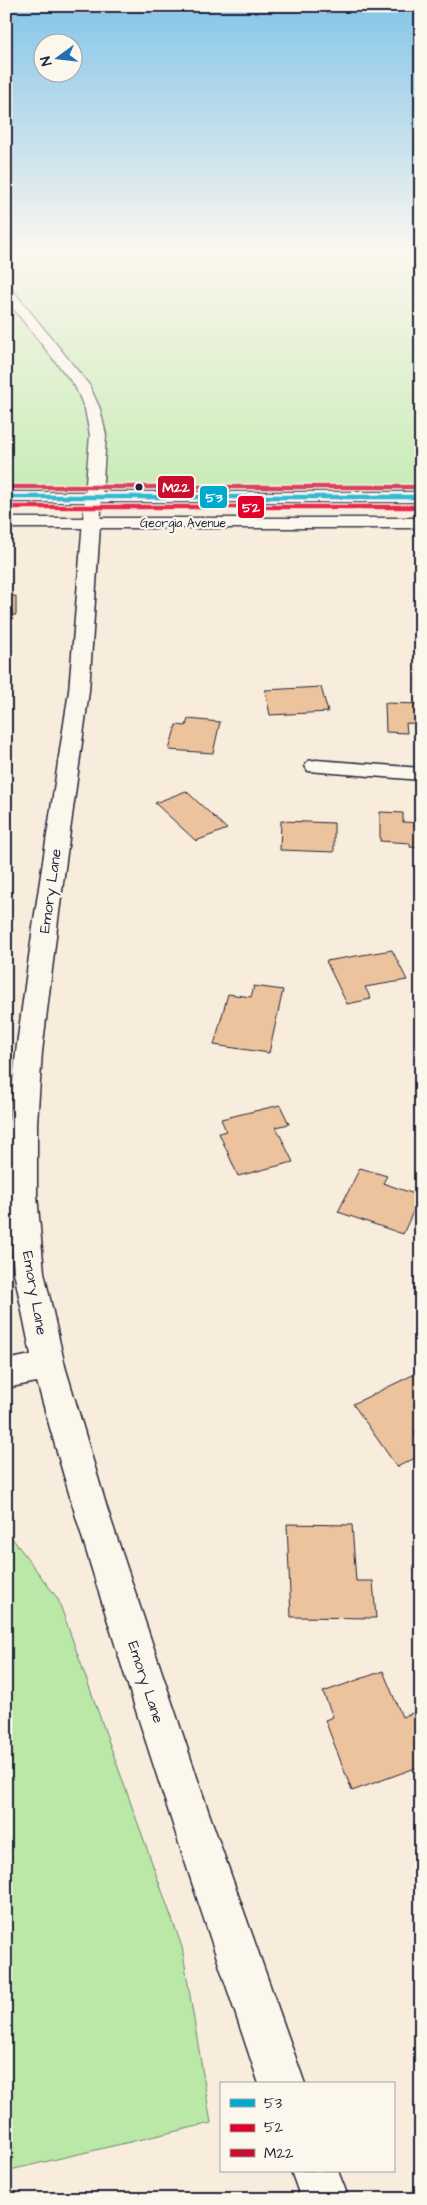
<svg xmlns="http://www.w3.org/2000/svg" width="427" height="2205" viewBox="0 0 427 2205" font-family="'Architects Daughter',sans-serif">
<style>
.green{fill:#b9e8a7;stroke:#6e8571}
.building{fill:#ecc39c;stroke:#22223b}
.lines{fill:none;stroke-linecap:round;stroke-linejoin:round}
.minor-casing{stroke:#22223b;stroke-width:3}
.major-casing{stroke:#22223b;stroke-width:3}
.minor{fill:#fbf7ec;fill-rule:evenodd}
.major{fill:#fbf7ec;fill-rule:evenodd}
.bus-1-casing{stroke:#fbf7ec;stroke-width:7}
.bus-2-casing{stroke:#fbf7ec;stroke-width:7}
.bus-3-casing{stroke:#fbf7ec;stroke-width:7}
.bus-1{stroke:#00a9ce;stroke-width:4.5}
.bus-2{stroke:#e4002b;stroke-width:4.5}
.bus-3{stroke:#c8102e;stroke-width:4.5}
.bus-dot{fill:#22223b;stroke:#fbf7ec;stroke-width:2}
.labels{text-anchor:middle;stroke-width:4.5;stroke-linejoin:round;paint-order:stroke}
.far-street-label{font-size:12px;fill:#22223b;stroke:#fbf7ec}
.street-label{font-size:15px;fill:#22223b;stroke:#fbf7ec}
.line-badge{stroke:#fbf7ec;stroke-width:2}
.badge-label{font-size:14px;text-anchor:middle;font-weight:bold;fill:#fff}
</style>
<rect width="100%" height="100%" fill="#f8eddc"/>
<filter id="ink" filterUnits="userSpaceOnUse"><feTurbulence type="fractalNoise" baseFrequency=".02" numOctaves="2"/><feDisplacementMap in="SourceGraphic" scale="10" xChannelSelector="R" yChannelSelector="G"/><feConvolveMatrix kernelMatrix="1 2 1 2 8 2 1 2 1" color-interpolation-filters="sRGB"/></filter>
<g filter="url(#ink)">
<path class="green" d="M 6,251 L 421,251 L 421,487 L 6,485 Z
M 9,1534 L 58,1599 L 182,1947 L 211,2123 L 6,2171 L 6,1535 Z"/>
<path class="building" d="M 16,596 L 16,615 L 6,615 L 6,597 Z
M 321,687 L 328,712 L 270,715 L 265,690 Z
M 385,703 L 421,704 L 421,724 L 406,723 L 407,733 L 386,732 Z
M 188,719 L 220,722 L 213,753 L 169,750 L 176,725 L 186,726 Z
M 186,791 L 227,829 L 196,841 L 155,803 Z
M 380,812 L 403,813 L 403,822 L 421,823 L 421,848 L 410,847 L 410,843 L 380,841 Z
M 281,821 L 334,823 L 334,852 L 280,850 Z
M 392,950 L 407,980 L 365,987 L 371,999 L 347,1004 L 326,961 Z
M 254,986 L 283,990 L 269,1053 L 214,1045 L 228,994 L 251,997 Z
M 280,1105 L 289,1124 L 276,1127 L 293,1162 L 238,1176 L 219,1133 L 226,1131 L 221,1119 Z
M 360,1168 L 387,1176 L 383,1183 L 420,1196 L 403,1234 L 338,1212 Z
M 421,1371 L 421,1430 L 414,1433 L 421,1442 L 421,1455 L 397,1467 L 353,1404 Z
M 287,1524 L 352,1525 L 356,1581 L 373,1581 L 376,1618 L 291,1617 Z
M 383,1671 L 402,1717 L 421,1710 L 421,1766 L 352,1791 L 325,1720 L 333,1717 L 323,1692 Z"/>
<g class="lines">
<g class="minor-casing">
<path id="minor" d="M 6,286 L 10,287 L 89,385 L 100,409 L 106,435 L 89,691 L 58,920 L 42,1052 L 37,1123 L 37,1195 L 44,1272 L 65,1366 L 107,1508 L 209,1813 L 305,2084 L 259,2084 C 181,1851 103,1618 37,1382 L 6,1388 L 6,1360 L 31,1355 L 14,1272 L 7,1195 L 9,1123 L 16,1052 L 34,920 L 69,691 L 90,435 L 85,409 L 75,386 L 6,299 Z
M 316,760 L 421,768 L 421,780 L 308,771 L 305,766 L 308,761 Z
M 291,2171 L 338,2171 L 349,2199 L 301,2199 Z"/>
</g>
<g class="major-casing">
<path id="major" d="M 6,492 L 421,492 L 421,502 L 6,502 Z
M 6,518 L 421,518 L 421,528 L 6,528 Z"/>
</g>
<use href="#minor" class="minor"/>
<use href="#major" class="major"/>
<g class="bus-1-casing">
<path id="bus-1" d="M 6,497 L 421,497"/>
</g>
<g class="bus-2-casing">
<path id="bus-2" d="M 6,507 L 421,507"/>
</g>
<g class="bus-3-casing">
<path id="bus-3" d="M 6,487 L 421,487"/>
</g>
<use href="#bus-1" class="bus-1"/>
<use href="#bus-2" class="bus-2"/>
<use href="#bus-3" class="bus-3"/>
</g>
</g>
<linearGradient id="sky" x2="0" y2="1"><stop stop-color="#84c5e9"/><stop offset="0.45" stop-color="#fcf7ef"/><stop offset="1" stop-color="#fcf7ef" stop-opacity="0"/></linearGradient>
<rect width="427" height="560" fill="url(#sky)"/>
<circle class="bus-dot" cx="139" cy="487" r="4.5"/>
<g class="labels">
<g class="far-street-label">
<text x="183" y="527">Georgia Avenue</text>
</g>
<g class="street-label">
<text transform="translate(50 891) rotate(-82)" y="5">Emory Lane</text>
<text transform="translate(35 1293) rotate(80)" y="5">Emory Lane</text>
<text transform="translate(146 1682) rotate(72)" y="5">Emory Lane</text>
</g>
</g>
<g class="line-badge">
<rect x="157" y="475" width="38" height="24" rx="5" fill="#c8102e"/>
<rect x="199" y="485" width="29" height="24" rx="5" fill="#00a9ce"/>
<rect x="237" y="495" width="28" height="24" rx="5" fill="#e4002b"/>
</g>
<g class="badge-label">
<text x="176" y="492">M22</text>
<text x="214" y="502">53</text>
<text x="251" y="512">52</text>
</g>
<rect width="427" height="2205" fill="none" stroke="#fbf7ec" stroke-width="25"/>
<rect x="12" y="12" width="402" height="2180" fill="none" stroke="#22223b" stroke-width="2" filter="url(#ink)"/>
<rect x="220" y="2082" width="175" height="90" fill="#fbf7ec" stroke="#a4a2a5"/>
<rect x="230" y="2099" width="25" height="8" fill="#00a9ce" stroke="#a4a2a5"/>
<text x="264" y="2108" font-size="15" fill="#22223b">53</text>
<rect x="230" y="2124" width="25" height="8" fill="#e4002b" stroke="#a4a2a5"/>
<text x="264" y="2132" font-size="15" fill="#22223b">52</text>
<rect x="230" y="2149" width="25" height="8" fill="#c8102e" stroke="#a4a2a5"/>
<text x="264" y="2158" font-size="15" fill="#22223b">M22</text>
<g transform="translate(58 58) rotate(255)"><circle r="24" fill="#fbf7ec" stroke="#a4a2a5"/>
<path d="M0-4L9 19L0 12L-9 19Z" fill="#1f6fb2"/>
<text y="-8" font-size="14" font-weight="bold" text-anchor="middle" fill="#22223b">N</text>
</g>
</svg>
